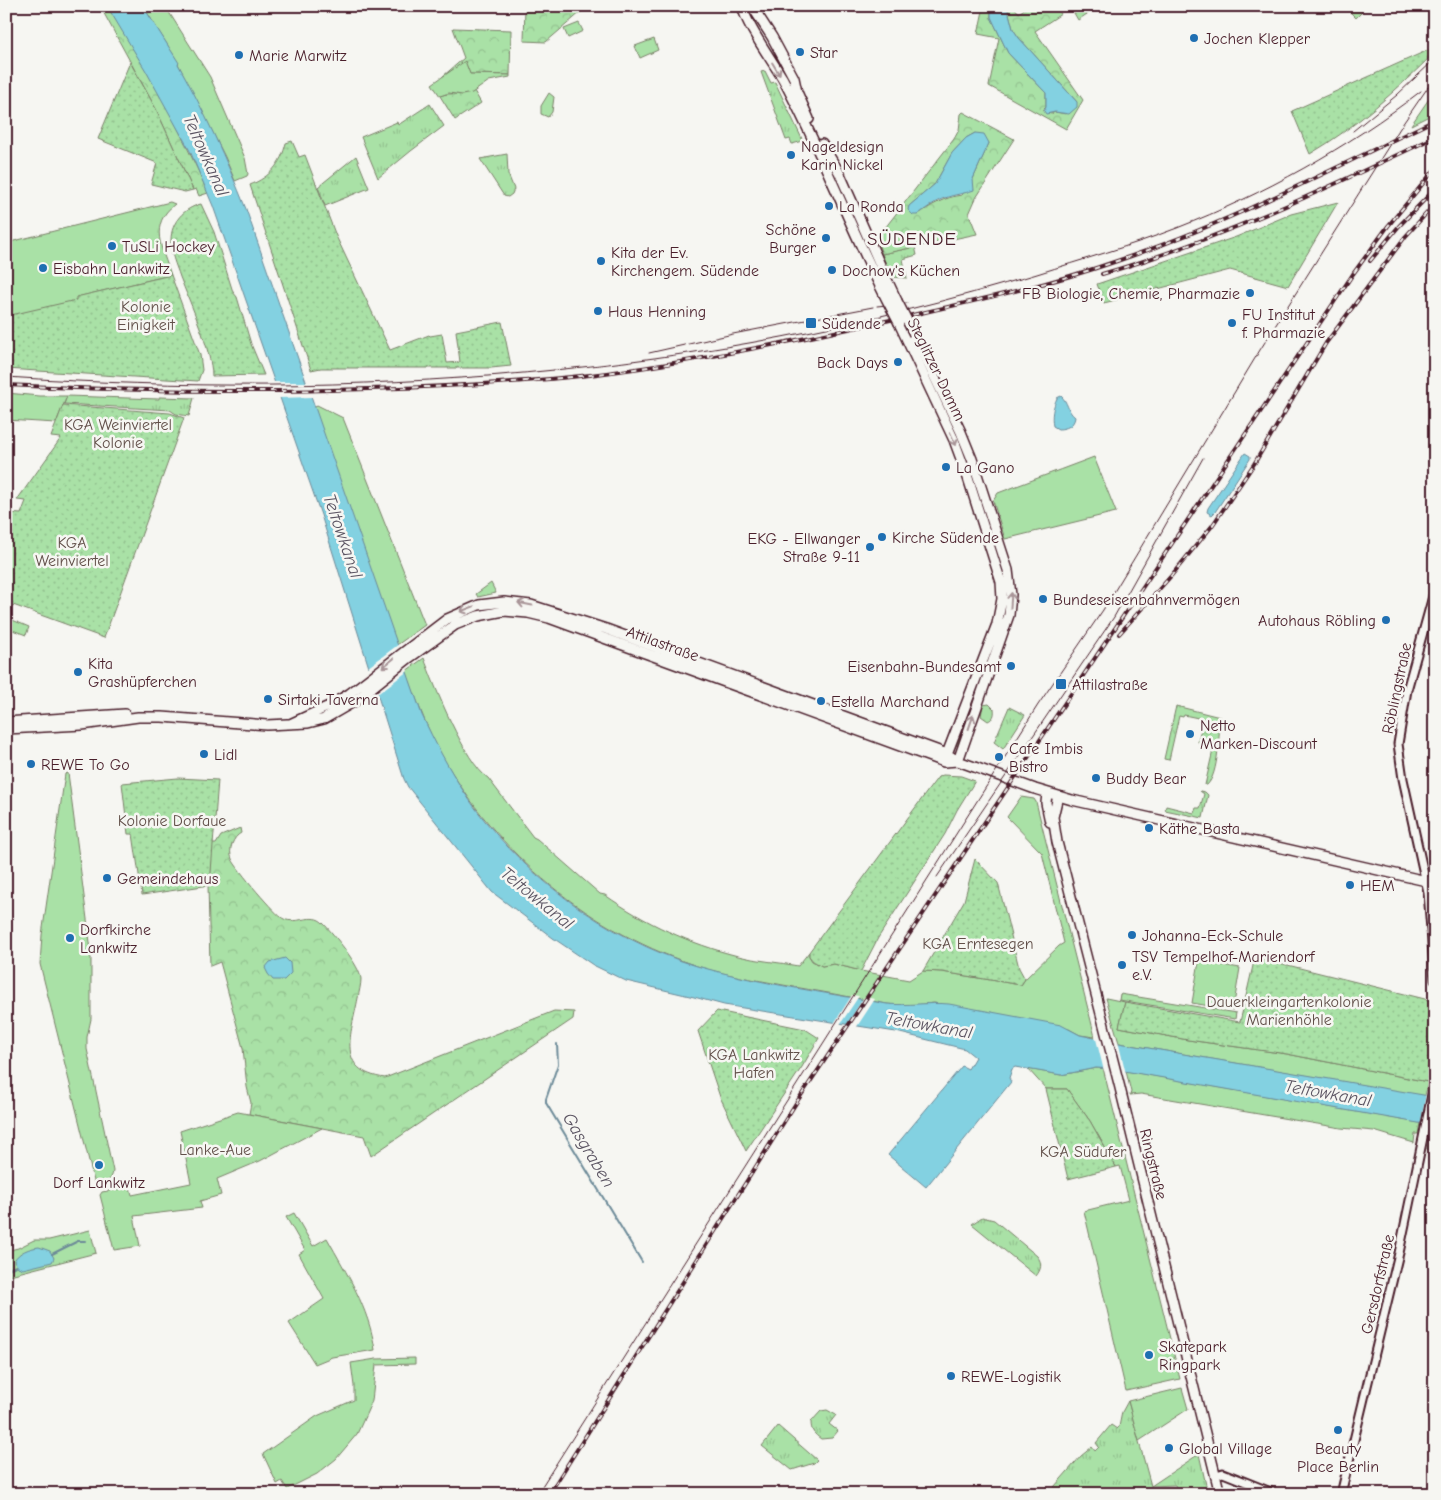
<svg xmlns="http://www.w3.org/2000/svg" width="1441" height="1500" viewBox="0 0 1441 1500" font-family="'Comic Neue',sans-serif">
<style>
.grass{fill:url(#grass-tufts);stroke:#7a8068}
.forest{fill:url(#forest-crowns);stroke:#7a8068;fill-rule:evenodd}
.park{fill:#a9e1a6;stroke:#7a8068}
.garden{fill:url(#garden-dots);stroke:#7a8068}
.water{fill:#83d1e1;stroke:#6c8a98}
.pier{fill:#f6f6f2}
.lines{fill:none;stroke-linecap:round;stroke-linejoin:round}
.stream{stroke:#6c8a98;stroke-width:2}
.minor-casing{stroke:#4a1f2b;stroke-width:11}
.major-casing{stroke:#4a1f2b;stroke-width:12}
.minor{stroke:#f6f6f2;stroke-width:7}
.major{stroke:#f6f6f2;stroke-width:9}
.tram{stroke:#4a1f2b;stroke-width:1}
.rail-casing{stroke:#4a1f2b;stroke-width:4}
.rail{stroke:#f6f6f2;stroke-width:2;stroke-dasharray:5.5;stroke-linecap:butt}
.major-bridge-casing{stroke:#4a1f2b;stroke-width:12;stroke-linecap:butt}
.major-bridge{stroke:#f6f6f2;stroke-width:9}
.oneway{stroke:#a99598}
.poi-dot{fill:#1f6fb2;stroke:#f6f6f2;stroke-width:2}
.labels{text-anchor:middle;stroke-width:5;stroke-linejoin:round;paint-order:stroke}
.poi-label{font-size:16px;fill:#4a1f2b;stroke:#f6f6f2;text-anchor:start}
.park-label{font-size:16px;fill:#62504a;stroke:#f6f6f2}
.street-label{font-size:16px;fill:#4a1f2b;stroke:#f6f6f2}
.water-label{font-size:18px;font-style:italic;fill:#5b5462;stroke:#f6f6f2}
.quarter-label{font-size:19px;letter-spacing:1px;fill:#4a1f2b;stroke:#f6f6f2}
</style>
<defs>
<pattern id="grass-tufts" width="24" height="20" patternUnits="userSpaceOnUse" patternTransform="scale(1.25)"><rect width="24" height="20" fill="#a9e1a6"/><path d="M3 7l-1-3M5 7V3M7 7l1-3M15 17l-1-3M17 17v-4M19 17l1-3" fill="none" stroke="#93c18f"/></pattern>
<pattern id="forest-crowns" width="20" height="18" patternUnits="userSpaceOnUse" patternTransform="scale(1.25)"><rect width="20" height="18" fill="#a9e1a6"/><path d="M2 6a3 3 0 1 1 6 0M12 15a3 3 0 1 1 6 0" fill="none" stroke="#93c18f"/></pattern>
<pattern id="garden-dots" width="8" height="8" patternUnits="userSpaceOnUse" patternTransform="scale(1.25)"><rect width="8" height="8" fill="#a9e1a6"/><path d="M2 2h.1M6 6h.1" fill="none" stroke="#93c18f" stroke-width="1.8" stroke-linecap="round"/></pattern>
</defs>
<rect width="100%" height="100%" fill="#f6f6f2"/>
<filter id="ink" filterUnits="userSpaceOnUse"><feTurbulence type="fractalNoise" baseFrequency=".02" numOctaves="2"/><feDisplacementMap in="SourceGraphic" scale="10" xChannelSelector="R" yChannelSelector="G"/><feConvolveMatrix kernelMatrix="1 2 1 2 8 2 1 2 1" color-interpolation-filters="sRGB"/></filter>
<g filter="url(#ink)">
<path class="grass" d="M 765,71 L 771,83 L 775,82 L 803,141 L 792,144 L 790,139 L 786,140 L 761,72 Z
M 1435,90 L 1435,113 L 1411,125 Z
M 430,104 L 444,126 L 411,151 L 378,178 L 361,137 L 397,122 L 398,125 Z
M 507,154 L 508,174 L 514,189 L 512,194 L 508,197 L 504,196 L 480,159 Z
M 356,156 L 369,188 L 325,206 L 318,187 Z
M 915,247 L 917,255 L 903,259 L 907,278 L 891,277 L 882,254 Z
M 67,396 L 159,399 L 159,397 L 194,398 L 189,416 L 176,414 L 170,410 L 64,404 Z
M 984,506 L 1006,576 L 1007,611 L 996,645 L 993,643 L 1004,609 L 981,507 Z
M 491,583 L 496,593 L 478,597 L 476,594 Z
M 988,657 L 991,659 L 958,746 L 955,744 Z
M 989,704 L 994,709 C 995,715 993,719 988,721 L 981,716 L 983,705 Z
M 1176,706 L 1220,717 C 1219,733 1219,774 1207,785 L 1205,785 L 1214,746 L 1198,742 L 1203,719 L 1184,715 L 1183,717 L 1179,716 L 1169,760 L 1164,759 Z
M 1009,707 L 1025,715 L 1003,749 L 994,742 Z
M 1200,791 L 1205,792 L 1208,795 L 1203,818 L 1165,810 L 1166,806 L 1194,813 L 1196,808 L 1200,808 L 1204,794 Z
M 982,1217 L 994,1220 L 1037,1256 C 1043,1263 1041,1270 1036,1276 L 972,1224 Z
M 1128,1401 L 1151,1486 L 1199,1454 L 1208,1494 L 1178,1494 L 1175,1485 L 1151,1486 L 1153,1494 L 1048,1494 L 1081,1456 L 1092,1447 L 1095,1451 L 1099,1447 L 1096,1443 L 1111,1425 L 1117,1429 L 1119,1427 L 1122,1412 Z
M 827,1410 L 836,1415 L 829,1424 L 838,1431 L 832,1438 L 821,1439 C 814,1434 811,1431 811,1422 L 821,1411 Z
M 778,1426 L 817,1460 L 814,1463 L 792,1470 L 762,1446 Z"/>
<path class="forest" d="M 100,6 L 107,6 C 146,65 180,128 208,193 L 199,196 L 196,189 L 193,190 L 156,109 Z
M 525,6 L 588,6 L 546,42 L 524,41 Z
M 984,6 L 991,6 L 991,17 L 1008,53 L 1046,93 L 1046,107 L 1043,110 L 1051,114 L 1055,112 L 1066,114 L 1077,102 L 1019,38 L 1013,29 L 1007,6 L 1013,6 L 1019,13 L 1028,6 L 1056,6 L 1061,14 L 1035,31 L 1083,100 L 1066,129 L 989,86 L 999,38 L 978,34 Z
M 453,28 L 511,30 L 510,75 L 470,74 L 465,62 L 442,77 L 464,58 Z
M 474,91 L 481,103 L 455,120 L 440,96 C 451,91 463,97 474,91 Z
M 963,112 L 1014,139 L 976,198 L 969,214 L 977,234 L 882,254 L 877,241 L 878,237 L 954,139 L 959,130 L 961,114 ZM 975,133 L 989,143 L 973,179 L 962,195 C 944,197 932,205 917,215 L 909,206 L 935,184 L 952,153 L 966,138 Z
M 240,828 L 241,833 C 233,837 228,850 232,859 C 236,868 276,916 284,919 C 296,925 313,912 323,923 C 333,933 360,966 361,979 C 361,985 359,992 358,998 C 351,1035 335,1071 385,1078 L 554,1011 L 574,1012 L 573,1019 L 371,1156 L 364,1136 L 249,1114 L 251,1103 L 247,1087 L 243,1048 L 220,962 L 210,966 L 208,885 L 210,885 L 212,844 L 216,844 L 221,836 Z"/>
<path class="park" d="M 143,6 L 165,6 L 210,77 L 245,158 L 248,174 L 247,176 L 235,181 L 225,157 L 173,54 Z
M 1070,6 L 1099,6 L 1078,20 Z
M 1344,6 L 1356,6 L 1362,12 L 1356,18 Z
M 579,23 L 583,31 L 568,38 L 564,29 Z
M 654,39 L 658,50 L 640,58 L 635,46 Z
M 465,61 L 470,74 L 510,75 L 510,77 L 489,81 L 472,93 L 462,95 L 449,93 L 440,96 L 432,84 Z
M 549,93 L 554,97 L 552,112 L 548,117 L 541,114 L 541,106 Z
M 170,202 L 175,204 C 148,225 162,248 171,275 L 77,297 L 77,299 L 10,332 L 6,336 L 6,243 Z
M 6,393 L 40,396 L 67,396 L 56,423 L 6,420 Z
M 317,405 L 343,418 L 425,625 L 397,645 L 313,407 Z
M 1094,457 L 1116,512 L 1005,539 L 993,501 L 998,493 Z
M 10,619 L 29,627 L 26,635 L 7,628 Z
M 424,658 C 434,685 465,763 488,778 L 533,837 L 537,839 L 600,894 L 605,895 C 645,923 690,944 738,956 C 757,961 779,962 798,966 L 809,952 L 809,956 L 812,961 L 822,966 L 834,964 L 861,971 L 909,980 L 923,971 L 942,972 L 1021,985 L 1025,979 L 1059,946 L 1064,943 L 1042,853 L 1007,817 L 1021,797 L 1034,799 L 1036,802 L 1095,1037 L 1080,1035 L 1069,1029 L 934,1003 L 905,1006 L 887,1004 C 852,997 817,991 783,985 C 753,979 723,975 694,965 C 581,927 489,847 434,741 C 423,719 415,695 406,671 Z
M 68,773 L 91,950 L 91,1019 L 87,1037 L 87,1049 L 113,1171 C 112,1182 104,1183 95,1185 L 40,964 L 42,935 L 65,774 Z
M 1199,961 L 1240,968 L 1233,1010 L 1192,1003 Z
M 1120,994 L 1236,1013 L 1235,1019 L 1119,1000 Z
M 1106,998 L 1125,1002 L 1119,1027 L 1188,1040 L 1287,1054 L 1428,1082 L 1425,1096 L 1119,1043 Z
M 1096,1068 L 1103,1068 L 1180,1379 L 1126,1391 L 1084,1211 L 1129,1200 L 1120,1166 L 1116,1167 L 1090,1121 L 1067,1089 L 1046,1089 L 1028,1069 L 1061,1075 Z
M 1126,1071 L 1420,1123 L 1418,1134 L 1415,1134 L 1414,1143 L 1374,1131 L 1341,1128 L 1141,1094 L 1130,1095 L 1131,1092 Z
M 238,1112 L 322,1128 L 260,1161 L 217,1179 L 221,1195 L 200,1201 L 202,1208 L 134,1216 L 140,1246 L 114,1250 L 100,1195 L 102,1192 L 130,1187 L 132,1195 L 191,1183 L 180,1131 Z
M 1432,1125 L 1435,1126 L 1435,1151 L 1427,1149 Z
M 294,1213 L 313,1246 L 327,1238 C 347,1274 369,1308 375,1350 L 332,1357 L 315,1364 L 289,1323 L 324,1299 L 299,1254 L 305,1250 L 286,1217 Z
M 90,1230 L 96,1253 L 6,1276 L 6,1251 L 18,1248 L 34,1240 L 49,1240 Z
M 415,1358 L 415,1364 L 376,1365 L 372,1401 L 357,1434 L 336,1459 L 317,1474 L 287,1489 L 282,1481 L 277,1484 L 263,1454 L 317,1416 L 354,1400 L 354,1386 L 351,1363 L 376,1359 Z
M 1182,1388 L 1188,1409 L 1139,1441 L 1128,1401 Z"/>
<path class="garden" d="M 1435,47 L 1435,52 C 1397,90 1356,127 1310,154 L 1292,111 Z
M 130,62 L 156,109 L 193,190 L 185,192 L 151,184 L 157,163 L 98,139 Z
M 292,141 L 299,157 L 305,155 L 336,236 L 390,350 L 429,335 L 430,336 L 442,334 L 447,363 L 460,362 L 456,331 L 502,322 L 511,366 L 491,368 L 321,368 L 311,370 L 250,185 C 270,177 281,164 286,143 Z
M 1338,202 L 1288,286 L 1230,270 L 1104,303 L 1097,284 L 1236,237 L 1291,214 Z
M 201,204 L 214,232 L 233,292 L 237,297 L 251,344 L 264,375 L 212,376 C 212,351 190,303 180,277 C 176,265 170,253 171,240 C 171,222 184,208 201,204 Z
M 171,275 L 200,355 L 202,370 L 198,381 L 6,369 L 6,336 L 10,331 L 11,315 L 76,300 L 76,297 Z
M 63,405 L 170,413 L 184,418 L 104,638 L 13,605 L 6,615 L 6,513 L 21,514 L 26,501 L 17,500 L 61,438 L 51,437 Z
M 943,775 L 961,776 L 975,781 L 957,810 L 945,834 L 878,938 L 861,971 L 834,964 L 822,966 L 813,961 L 809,956 L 809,952 L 929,789 L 938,777 Z
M 178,778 L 218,780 L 210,885 L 142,895 L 133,834 L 128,834 L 122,783 Z
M 975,859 L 998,883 L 1019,968 L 1025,979 L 1021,985 L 942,972 L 923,971 L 964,901 Z
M 1255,957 L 1429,1000 L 1433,1053 L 1428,1082 L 1287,1054 L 1188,1040 L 1119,1027 L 1125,1002 L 1240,1022 Z
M 717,1011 L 805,1029 L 819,1038 L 802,1067 L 746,1151 L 720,1097 L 698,1031 Z
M 1046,1089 L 1067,1089 L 1090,1121 L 1116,1167 L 1068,1179 Z"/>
<path class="water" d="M 107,6 L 143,6 L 179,63 L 178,64 C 204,110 226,159 246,209 L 422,715 C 434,741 448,767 464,792 C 516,871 606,939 697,966 C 759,984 824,992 887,1004 C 908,1006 928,1002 949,1004 L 1061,1025 L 1080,1035 L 1119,1043 L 1435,1097 L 1435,1126 L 1113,1069 L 1096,1068 L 1061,1075 L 1015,1067 L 1012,1069 L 1009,1078 L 1011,1082 L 926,1187 L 888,1155 L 962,1066 L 968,1069 L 975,1057 L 965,1049 L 896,1032 L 724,1005 L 694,997 L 626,981 L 593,965 L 553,938 L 492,892 L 408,787 L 404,779 L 321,515 L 213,206 L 190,151 L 146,71 Z
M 991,6 L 1007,6 L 1013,29 L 1019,38 L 1077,102 L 1077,107 L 1069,114 L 1055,112 L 1046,114 L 1044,111 L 1046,107 L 1046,93 L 1008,53 L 991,17 Z
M 975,133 L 984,134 L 989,143 L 973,179 L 974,190 C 964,194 955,194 945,198 C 935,201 926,209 917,215 L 913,215 L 908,210 L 909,206 L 935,184 L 952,153 L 966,138 Z
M 1061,396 C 1068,402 1067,411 1075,417 C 1074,426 1066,429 1058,429 L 1053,426 C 1051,416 1053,407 1057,398 Z
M 1245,453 L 1250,456 L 1250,459 L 1215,512 L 1212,515 L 1207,512 L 1208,508 Z
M 285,958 L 290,963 L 291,973 L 284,980 L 273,980 L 268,974 L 265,968 L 270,962 Z
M 39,1247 L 50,1251 L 54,1258 L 52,1262 L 23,1269 L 18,1267 L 14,1261 C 18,1252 30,1248 39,1247 Z"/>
<path class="pier" d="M 273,382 L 308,382 L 313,397 L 279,398 Z
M 399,644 L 408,671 L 376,695 L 367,668 Z
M 852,995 L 859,996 L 839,1026 L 833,1025 Z
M 864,997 L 875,999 L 856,1028 L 845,1027 Z
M 1095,1035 L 1118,1041 L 1126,1074 L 1104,1071 Z
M 1426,1093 L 1435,1095 L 1435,1112 L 1432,1128 L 1420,1126 Z"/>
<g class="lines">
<path class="stream" d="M 557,1044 L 558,1064 L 546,1099 L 546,1103 L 642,1262
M 52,1254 L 78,1241 L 85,1241
M 6,1270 L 16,1266"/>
<g class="minor-casing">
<path id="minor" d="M 1435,589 L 1407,690 L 1398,744 L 1403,779 L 1428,892 L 1435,980
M 1216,1475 L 1223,1473 L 1276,1494
M 1341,1494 L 1399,1253 L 1435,1080"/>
</g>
<g class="major-casing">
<path id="major" d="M 743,6 C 742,19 775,65 783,79 C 822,152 851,230 889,304
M 752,6 L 772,37 L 794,78 L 797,92 L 809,119
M 822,144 L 839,172 L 881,267 L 897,301
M 899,323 L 954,440 L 968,478 L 1001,582 L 1002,599 L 997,624 L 945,759
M 914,334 L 961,432 L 972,459 L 1008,570 L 1011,595 L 1009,615 L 958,761
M 6,722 L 125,714
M 290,724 L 329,706 L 349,694 L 447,619 L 479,605 L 504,602 L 531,605 L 606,629 L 947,754 L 958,761 L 1035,789 L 1072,800 L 1435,883
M 6,729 L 82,725 L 138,717 L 162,717 L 267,725 L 308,723 L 324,719 L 355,701 L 409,658 L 455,625 L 478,616 L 504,611 L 528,613 L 549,618 L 944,762 L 958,761
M 1047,793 L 1046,803 L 1050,822
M 1058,796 L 1053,817 L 1057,842 L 1119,1084 L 1220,1494"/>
</g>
<use href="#minor" class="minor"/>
<use href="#major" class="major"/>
<path class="tram" d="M 1353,131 L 1397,95 L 1435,59
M 877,306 L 907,303
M 649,353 L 733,334 L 873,307
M 6,377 C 356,400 700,377 1037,274 C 1084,259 1131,246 1177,228 C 1264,194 1347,148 1421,91
M 937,877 L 1114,617 L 1203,458
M 537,1494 L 1038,705 L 1103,610 L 1260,350 L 1402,125 L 1435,77"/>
<g class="rail-casing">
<path id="rail" d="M 1370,261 L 1399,226 L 1435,189
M 1102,274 C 1218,240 1326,189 1435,137
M 6,385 C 127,391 248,393 369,389 C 443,387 517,383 590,375 C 688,363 785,343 881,322 C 960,304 1040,288 1117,261 C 1227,224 1330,170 1435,120
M 1119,634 L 1171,576 L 1212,526 L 1254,464 L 1326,343 L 1405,237 L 1435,204
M 549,1494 L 796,1103 L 1353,274 L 1388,226 L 1435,169"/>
</g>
<use href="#rail" class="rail"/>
<g class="major-bridge-casing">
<path id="major-bridge" d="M 897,301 L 914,334
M 889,304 L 899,323"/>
</g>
<use href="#major-bridge" class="major-bridge"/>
</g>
<defs><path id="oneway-shaft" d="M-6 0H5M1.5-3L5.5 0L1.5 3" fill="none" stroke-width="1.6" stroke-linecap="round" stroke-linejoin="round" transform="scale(1.25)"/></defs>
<g class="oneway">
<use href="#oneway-shaft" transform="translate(776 69) rotate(59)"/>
<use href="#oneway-shaft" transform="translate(953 439) rotate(66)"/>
<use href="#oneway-shaft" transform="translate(1011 600) rotate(-86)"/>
<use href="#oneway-shaft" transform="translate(525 604) rotate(-169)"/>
<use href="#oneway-shaft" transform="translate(467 609) rotate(159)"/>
<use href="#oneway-shaft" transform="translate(388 663) rotate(142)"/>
<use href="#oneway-shaft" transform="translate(971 722) rotate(-71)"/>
</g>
</g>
<g class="poi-dot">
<circle cx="1194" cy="38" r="5"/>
<circle cx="800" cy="52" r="5"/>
<circle cx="239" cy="55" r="5"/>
<circle cx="791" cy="155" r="5"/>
<circle cx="829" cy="206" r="5"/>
<circle cx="826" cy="238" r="5"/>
<circle cx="112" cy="246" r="5"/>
<circle cx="601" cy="261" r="5"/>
<circle cx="43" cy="268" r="5"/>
<circle cx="832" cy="270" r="5"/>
<circle cx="1250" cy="293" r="5"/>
<circle cx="598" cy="311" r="5"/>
<rect x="805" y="317" width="12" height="12" rx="2.5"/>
<circle cx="1232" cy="323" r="5"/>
<circle cx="898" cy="362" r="5"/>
<circle cx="946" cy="467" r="5"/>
<circle cx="882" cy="537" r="5"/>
<circle cx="870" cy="547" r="5"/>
<circle cx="1043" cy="599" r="5"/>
<circle cx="1386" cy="620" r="5"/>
<circle cx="1011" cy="666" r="5"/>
<circle cx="78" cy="672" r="5"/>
<rect x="1055" y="678" width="12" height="12" rx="2.5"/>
<circle cx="268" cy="699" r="5"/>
<circle cx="821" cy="701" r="5"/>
<circle cx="1190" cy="734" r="5"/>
<circle cx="204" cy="754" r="5"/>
<circle cx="999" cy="757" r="5"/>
<circle cx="31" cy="764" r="5"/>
<circle cx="1096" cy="778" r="5"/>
<circle cx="1149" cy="828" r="5"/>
<circle cx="107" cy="878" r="5"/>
<circle cx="1350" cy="885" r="5"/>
<circle cx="1132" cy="935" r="5"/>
<circle cx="70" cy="938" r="5"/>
<circle cx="1122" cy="965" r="5"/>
<circle cx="99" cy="1165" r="5"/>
<circle cx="1149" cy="1355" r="5"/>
<circle cx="951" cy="1376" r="5"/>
<circle cx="1338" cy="1430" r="5"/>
<circle cx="1169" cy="1448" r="5"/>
</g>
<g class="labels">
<g class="poi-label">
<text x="1204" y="44">Jochen Klepper</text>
<text x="810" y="58">Star</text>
<text x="249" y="61">Marie Marwitz</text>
<text x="801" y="152">Nageldesign<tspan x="801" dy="18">Karin Nickel</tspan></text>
<text x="839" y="212">La Ronda</text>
<text x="816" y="235" text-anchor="end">Schöne<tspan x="816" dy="18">Burger</tspan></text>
<text x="122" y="252">TuSLi Hockey</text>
<text x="611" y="258">Kita der Ev.<tspan x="611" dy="18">Kirchengem. Südende</tspan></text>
<text x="53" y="274">Eisbahn Lankwitz</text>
<text x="842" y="276">Dochow's Küchen</text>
<text x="1240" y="299" text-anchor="end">FB Biologie, Chemie, Pharmazie</text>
<text x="608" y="317">Haus Henning</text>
<text x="1242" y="320">FU Institut<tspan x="1242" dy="18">f. Pharmazie</tspan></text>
<text x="822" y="329">Südende</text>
<text x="888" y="368" text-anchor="end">Back Days</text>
<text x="956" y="473">La Gano</text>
<text x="892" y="543">Kirche Südende</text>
<text x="860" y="544" text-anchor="end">EKG - Ellwanger<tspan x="860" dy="18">Straße 9-11</tspan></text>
<text x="1053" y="605">Bundeseisenbahnvermögen</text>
<text x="1376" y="626" text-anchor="end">Autohaus Röbling</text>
<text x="88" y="669">Kita<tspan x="88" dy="18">Grashüpferchen</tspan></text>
<text x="1001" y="672" text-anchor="end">Eisenbahn-Bundesamt</text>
<text x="1072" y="690">Attilastraße</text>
<text x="278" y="705">Sirtaki Taverna</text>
<text x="831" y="707">Estella Marchand</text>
<text x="1200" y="731">Netto<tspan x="1200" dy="18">Marken-Discount</tspan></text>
<text x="1009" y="754">Cafe Imbis<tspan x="1009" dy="18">Bistro</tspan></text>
<text x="214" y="760">Lidl</text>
<text x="41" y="770">REWE To Go</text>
<text x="1106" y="784">Buddy Bear</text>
<text x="1159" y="834">Käthe Basta</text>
<text x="117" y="884">Gemeindehaus</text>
<text x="1360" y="891">HEM</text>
<text x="80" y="935">Dorfkirche<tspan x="80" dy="18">Lankwitz</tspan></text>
<text x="1142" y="941">Johanna-Eck-Schule</text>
<text x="1132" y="962">TSV Tempelhof-Mariendorf<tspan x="1132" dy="18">e.V.</tspan></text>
<text x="99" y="1188" text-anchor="middle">Dorf Lankwitz</text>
<text x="1159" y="1352">Skatepark<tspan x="1159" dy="18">Ringpark</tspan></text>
<text x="961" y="1382">REWE-Logistik</text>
<text x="1179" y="1454">Global Village</text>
<text x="1338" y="1454" text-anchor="middle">Beauty<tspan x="1338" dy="18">Place Berlin</tspan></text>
</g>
<g class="park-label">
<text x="146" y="312">Kolonie<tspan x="146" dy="18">Einigkeit</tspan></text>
<text x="118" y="430">KGA Weinviertel<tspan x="118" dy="18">Kolonie</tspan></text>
<text x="72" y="548">KGA<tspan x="72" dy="18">Weinviertel</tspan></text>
<text x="172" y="826">Kolonie Dorfaue</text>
<text x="978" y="949">KGA Erntesegen</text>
<text x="1289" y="1007">Dauerkleingartenkolonie<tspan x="1289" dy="18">Marienhöhle</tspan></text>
<text x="754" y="1060">KGA Lankwitz<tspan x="754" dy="18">Hafen</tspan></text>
<text x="215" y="1155">Lanke-Aue</text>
<text x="1083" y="1157">KGA Südufer</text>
</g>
<g class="street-label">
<text transform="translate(937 369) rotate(64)" y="6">Steglitzer Damm</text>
<text transform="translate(663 643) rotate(20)" y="6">Attilastraße</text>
<text transform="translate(1396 688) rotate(-78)" y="6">Röblingstraße</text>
<text transform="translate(1154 1164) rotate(76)" y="6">Ringstraße</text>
<text transform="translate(1377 1284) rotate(-77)" y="6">Gersdorfstraße</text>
</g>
<g class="water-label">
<text transform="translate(206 155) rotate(66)" y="6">Teltowkanal</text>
<text transform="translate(343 536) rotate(71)" y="6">Teltowkanal</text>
<text transform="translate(537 898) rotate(39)" y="6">Teltowkanal</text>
<text transform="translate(929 1025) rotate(10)" y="6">Teltowkanal</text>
<text transform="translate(1328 1093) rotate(10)" y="6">Teltowkanal</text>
<text transform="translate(589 1150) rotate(59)" y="6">Gasgraben</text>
</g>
<g class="quarter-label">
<text x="912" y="245">SÜDENDE</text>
</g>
</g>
<rect width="1441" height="1500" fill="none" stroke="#f6f6f2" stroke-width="25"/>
<rect x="12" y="12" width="1416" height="1475" fill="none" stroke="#4a1f2b" stroke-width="2" filter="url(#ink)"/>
</svg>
